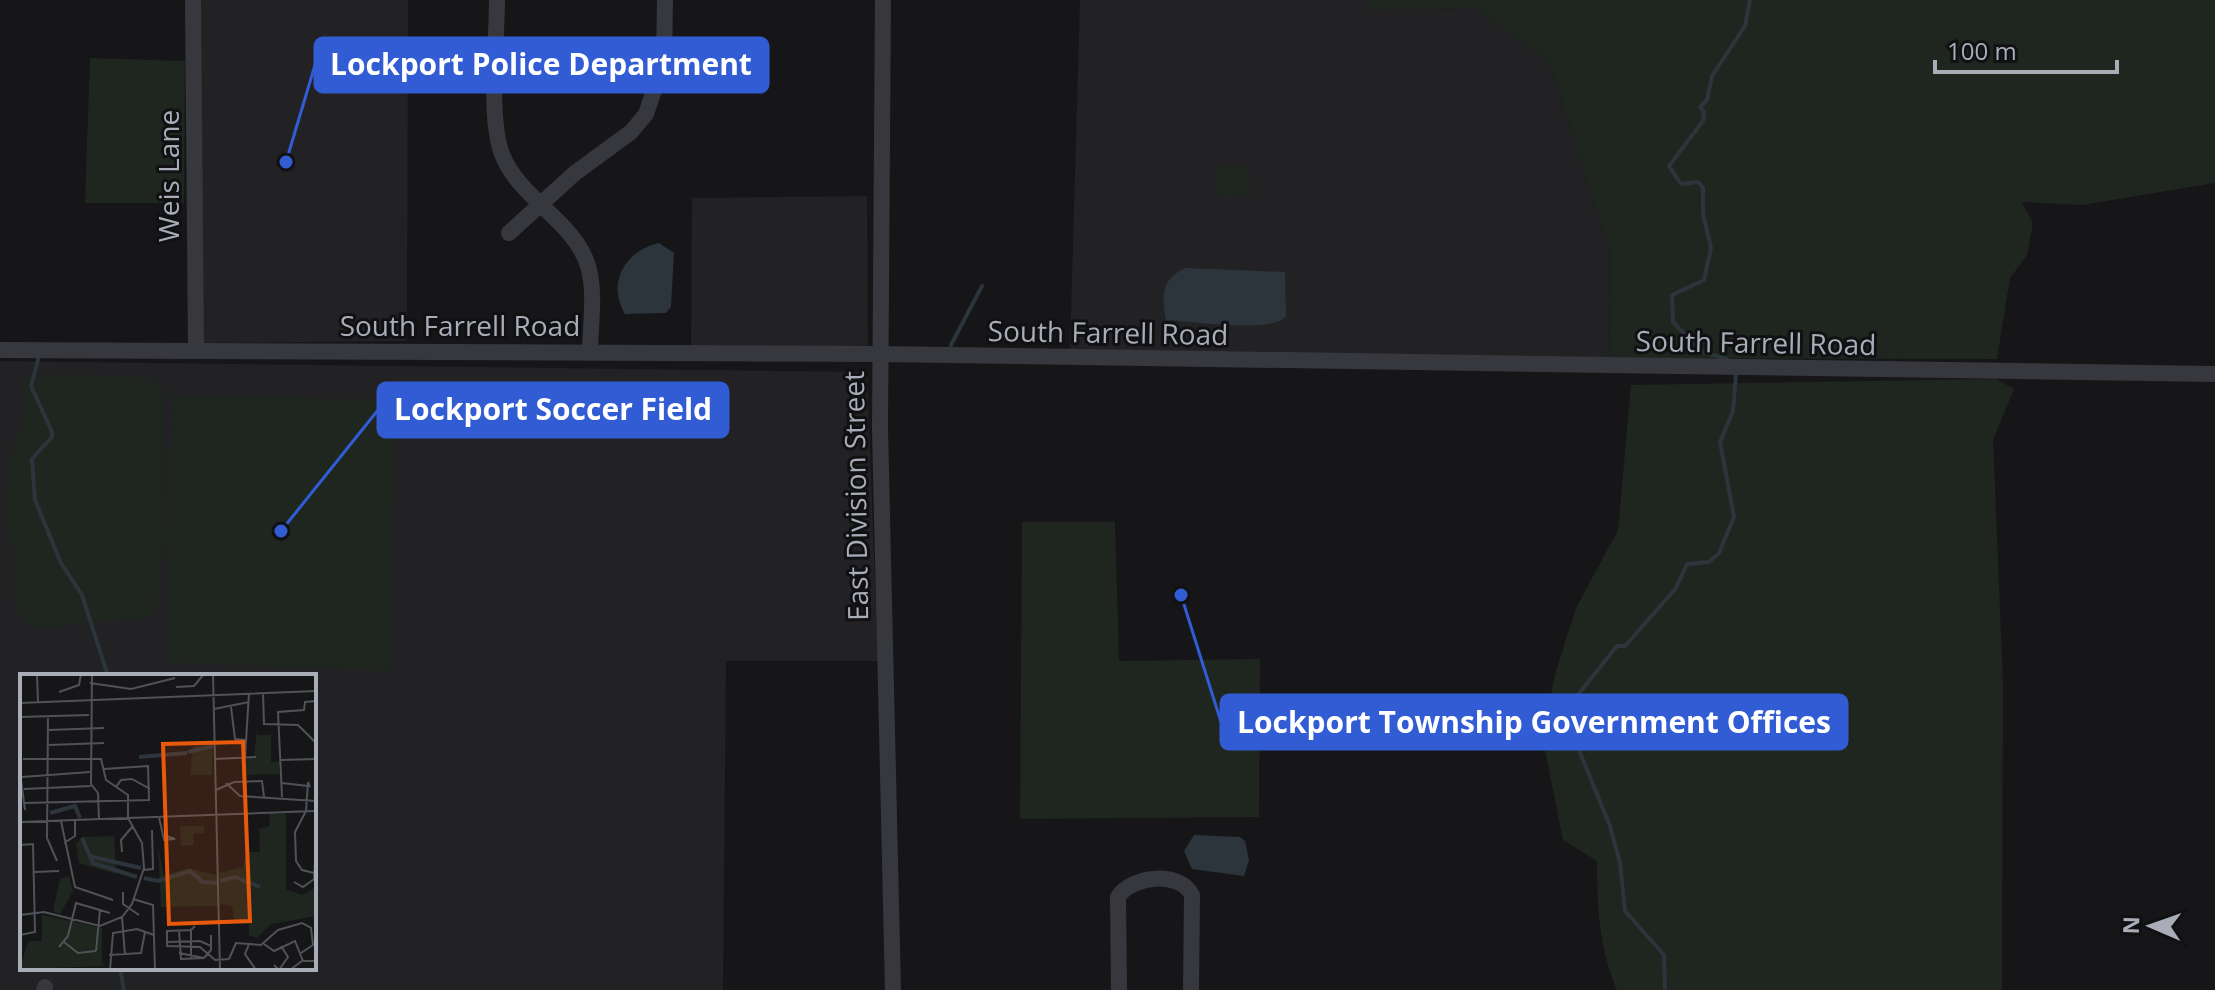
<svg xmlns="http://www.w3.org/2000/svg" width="2215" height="990" viewBox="0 0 2215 990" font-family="'Open Sans',sans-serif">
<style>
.built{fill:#222225;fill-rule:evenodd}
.green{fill:#1e261f}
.water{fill:#2c353c}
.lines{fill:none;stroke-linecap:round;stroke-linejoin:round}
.stream{stroke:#2c353c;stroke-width:4}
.minor{stroke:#37383d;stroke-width:16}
.labels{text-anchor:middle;stroke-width:6;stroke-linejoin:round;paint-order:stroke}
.street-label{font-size:28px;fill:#a8adb8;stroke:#111113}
.inset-river{fill:none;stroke:#2c353c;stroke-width:4}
.inset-road{fill:none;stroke:#505258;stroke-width:2}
.view{fill:#e8590c;fill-opacity:0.15;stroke:#e8590c;stroke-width:4}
.inset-edge{fill:none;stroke:#a8adb8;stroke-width:4}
.leader{fill:none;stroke:#325cd3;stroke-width:3}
.callout-dot{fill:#325cd3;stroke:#111113;stroke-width:3}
.callout{fill:#325cd3;stroke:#325cd3;stroke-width:3}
.callout-label{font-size:30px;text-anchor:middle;font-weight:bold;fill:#fff}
</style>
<rect width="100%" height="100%" fill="#161618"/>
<path class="built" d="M 200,0 L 408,0 L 407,341 L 200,343 Z
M 1080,0 L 1368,0 L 1368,10 L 1475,8 L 1548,61 L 1611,252 L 1609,358 L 1070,350 Z
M 867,196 L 868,349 L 691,346 L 692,198 Z
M 0,361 L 867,372 L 878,661 L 726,661 L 723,990 L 0,990 ZM 22,676 L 314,676 L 314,968 L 22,968 Z"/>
<path class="green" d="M 1368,0 L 2215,0 L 2215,183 L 2082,205 L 2022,202 L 2033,223 L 2027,255 L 2010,278 L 1997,359 L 1609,358 L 1611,252 L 1548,61 L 1475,8 L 1368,10 Z
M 90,58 L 185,61 L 184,203 L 85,203 Z
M 1218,166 L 1248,166 L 1250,196 L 1218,198 L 1215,169 Z
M 59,374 L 153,378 L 163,390 L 166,542 L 158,573 L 157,612 C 137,622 107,622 85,622 C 65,621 45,637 26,621 C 6,606 17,572 14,550 C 13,544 9,539 7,533 C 2,515 5,490 8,471 C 10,453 20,436 22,418 C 24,404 20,390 24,375 L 43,378 Z
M 1996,379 L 2014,389 L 1993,440 L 2003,682 L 2002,990 L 1617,990 C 1599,949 1597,905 1597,861 L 1563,840 L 1542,735 L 1556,671 L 1576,608 L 1618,530 L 1631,385 Z
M 171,395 L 396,400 L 390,671 L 166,662 Z
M 1022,522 L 1115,522 L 1119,661 L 1260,659 L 1259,817 L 1020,819 Z"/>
<path class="water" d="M 659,243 L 674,253 L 671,307 L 666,313 L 625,314 C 606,282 626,250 659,243 Z
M 1186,268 L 1285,272 L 1286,316 C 1273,334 1190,321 1166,320 C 1161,297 1162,277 1186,268 Z
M 1194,835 L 1240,837 L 1245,841 L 1249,860 L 1244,876 L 1192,869 L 1184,851 Z"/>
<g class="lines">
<path class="stream" d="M 951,345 L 982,286
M 39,356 L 31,386 L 52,432 L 52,437 L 32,459 L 35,500 L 61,563 L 82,595 L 108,676
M 1727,359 L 1702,352 L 1673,322 L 1672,295 L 1704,280 L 1711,248 L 1703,214 L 1703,188 L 1698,182 L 1681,184 L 1669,166 L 1703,121 L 1704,112 L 1700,107 L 1707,100 L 1712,76 L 1745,26 L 1750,0
M 120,968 L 124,990
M 1665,990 L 1664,955 L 1625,911 L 1620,863 L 1610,826 L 1574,738 L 1572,702 L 1617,646 L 1625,646 L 1676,588 L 1687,564 L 1709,562 L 1719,553 L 1734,517 L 1720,442 L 1733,411 L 1736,374"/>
<path class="minor" d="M 193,0 L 196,351
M 497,0 C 497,41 488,117 502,154 C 519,199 574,220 588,266 C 596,292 590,326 590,353
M 883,0 L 880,429 L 893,990
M 509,233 L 575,173 L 631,132 L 646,114 L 664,61 L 665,0
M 0,350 L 879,354 L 2215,374
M 44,990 L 45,987
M 1119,990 L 1118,897 C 1131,876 1180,870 1192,895 L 1191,990"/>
</g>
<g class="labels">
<g class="street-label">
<text transform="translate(169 176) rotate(-90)" y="10">Weis Lane</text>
<text x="460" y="336">South Farrell Road</text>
<text transform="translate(1108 333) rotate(1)" y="10">South Farrell Road</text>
<text transform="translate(1756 343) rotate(1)" y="10">South Farrell Road</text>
<text transform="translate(856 496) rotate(-91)" y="10">East Division Street</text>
</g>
</g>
<g transform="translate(20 674)">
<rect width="296" height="296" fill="#161618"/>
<path d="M 237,55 L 238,61 L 251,61 L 251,88 L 259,88 L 259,100 L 225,101 L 225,85 L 234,83 ZM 193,71 L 192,101 L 170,101 L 173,72 ZM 249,139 L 266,140 L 266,215 L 282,221 L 296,213 L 296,242 L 251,250 L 237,264 L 229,261 L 229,250 L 215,249 L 212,232 L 200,230 L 199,199 L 223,193 L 226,178 L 240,178 L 239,155 L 250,152 ZM 160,152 L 184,152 L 184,159 L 173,160 L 174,171 L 161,172 ZM 94,162 L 96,200 L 59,189 L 56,170 L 63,163 ZM 138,173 L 144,202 L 168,194 L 197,201 L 198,232 L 141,233 ZM 49,202 L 53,217 L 40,240 L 33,237 L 40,205 ZM 22,241 L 82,254 L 82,289 L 87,292 L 0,295 L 8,267 L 22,267 Z" fill="#1e261f"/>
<path class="inset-river" d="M 168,78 L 193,72M 119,83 L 167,79M 30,139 L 55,132 L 60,144M 62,164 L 73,189 L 117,203M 69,182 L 121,194M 124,204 L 138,207 L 170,197 L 183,208 L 197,209M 200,207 L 215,203 L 240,213"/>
<path class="inset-road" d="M 17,0 L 18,28M 72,0 L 71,110 L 78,119 L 79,145M 193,0 L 200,296M 70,9 L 111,15 L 155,4M 156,13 L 174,12 L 184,0M 39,18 L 59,11 L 61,0M 243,19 L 244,50 L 278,51 L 296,69M 0,29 L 296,17M 211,33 L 215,65 L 225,66M 194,35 L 229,28M 28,42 L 27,164 L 37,187M 0,43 L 69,41M 29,56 L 84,54M 29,71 L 84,69M 225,83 L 229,19M 3,85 L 81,85 L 86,106 L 108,121 L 108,144M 195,85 L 236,83M 260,86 L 296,85M 0,98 L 5,136M 2,103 L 70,98M 206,109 L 220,122 L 296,127M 262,109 L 288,112M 96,113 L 101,106 L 112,105 L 130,115M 4,115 L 71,112M 196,116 L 214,108 L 242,107 L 244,123M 262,123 L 258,38 L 284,36 L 285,28 L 296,27M 5,129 L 129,126 L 128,92 L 84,95M 286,137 L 275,158 L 276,187 L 282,196 L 294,199M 286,137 L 288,108 L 290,113M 139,143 L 144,166 L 155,165 L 144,161M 41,147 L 55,213 L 93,226M 0,148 L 296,137M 44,169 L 55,162 L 55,146M 0,171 L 13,170 L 15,258 L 0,261M 102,178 L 101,166 L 112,153M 123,196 L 133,195 L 132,156M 14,198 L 39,197M 274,208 L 283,213 L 294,205 L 296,168M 103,218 L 103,230 L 119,241M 113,225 L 133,231 L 135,296M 0,241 L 24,238 L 80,252 L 102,243 L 112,230 L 124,194 L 122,169 L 108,144M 102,243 L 105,281M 159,256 L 161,285 L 184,284 L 191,276 L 191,261M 171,256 L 147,257 L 147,272 L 180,273 L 195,286 L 209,285M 44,268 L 58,279 L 76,277M 147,268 L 180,267 L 191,272M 229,270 L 225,280 L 236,296M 244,270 L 254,277 L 275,267 L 283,287M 39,273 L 48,262 L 56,229 L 90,239M 76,277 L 80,236M 159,279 L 184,284M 89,281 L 121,279 L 125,258M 171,285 L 171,256 L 175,252M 209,285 L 216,269 L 241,271 L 258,256 L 282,249 L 291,254 L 293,271 L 281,279M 254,291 L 259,296 L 268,283 L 261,272M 90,296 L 93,259 L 117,255 L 134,261M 270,296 L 282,287 L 296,287"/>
<path class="view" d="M 223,68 L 230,247 L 149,250 L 143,70 Z"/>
<rect width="296" height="296" class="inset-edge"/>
</g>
<path class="leader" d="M286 162L315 65M281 531L378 410M1181 595L1221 722"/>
<g class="callout-dot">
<circle cx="286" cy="162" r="8"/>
<circle cx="281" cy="531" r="8"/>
<circle cx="1181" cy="595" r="8"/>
</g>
<g class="callout">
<rect x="315" y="38" width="453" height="54" rx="8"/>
<rect x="378" y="383" width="350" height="54" rx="8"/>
<rect x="1221" y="695" width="626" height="54" rx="8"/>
</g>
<g class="callout-label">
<text x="541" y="75">Lockport Police Department</text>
<text x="553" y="420">Lockport Soccer Field</text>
<text x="1534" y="733">Lockport Township Government Offices</text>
</g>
<g transform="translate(2151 926) rotate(272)" stroke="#111113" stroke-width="6" paint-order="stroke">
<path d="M0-6L14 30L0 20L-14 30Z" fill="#a8adb8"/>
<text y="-12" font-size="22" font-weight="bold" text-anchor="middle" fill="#a8adb8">N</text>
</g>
<path d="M1935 60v12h182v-12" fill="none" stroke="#a8adb8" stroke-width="4"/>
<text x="1947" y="60" font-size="24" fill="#a8adb8" stroke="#111113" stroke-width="6" paint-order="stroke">100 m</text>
</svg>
